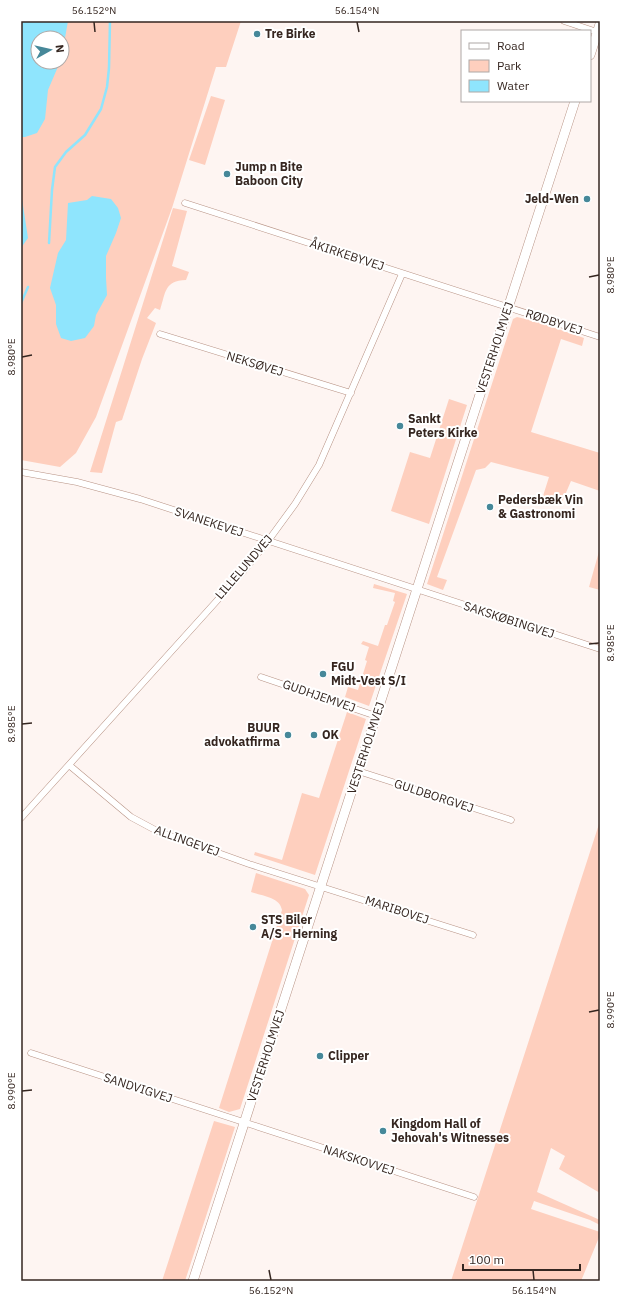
<svg xmlns="http://www.w3.org/2000/svg" width="621" height="1302" viewBox="0 0 621 1302" font-family="'IBM Plex Sans',sans-serif">
<style>
.green{fill:#fecfbe;fill-rule:evenodd}
.water{fill:#8fe5fd}
.lines{fill:none;stroke-linecap:round;stroke-linejoin:round}
.stream{stroke:#8fe5fd;stroke-width:2.5}
.street-casing{stroke:#b89385;stroke-width:7}
.secondary-casing{stroke:#b89385;stroke-width:10}
.street{stroke:#fff;stroke-width:6}
.secondary{stroke:#fff;stroke-width:9}
.ticks{fill:none;stroke:#352620;stroke-width:1.5}
.poi-dot{fill:#468899;stroke:#fff;stroke-width:1.5}
.labels{text-anchor:middle;stroke-width:4;stroke-linejoin:round;paint-order:stroke}
.poi-label{font-size:12px;font-weight:bold;fill:#352620;stroke:#fff;text-anchor:start}
.street-label{font-size:12px;fill:#352620;stroke:#fff}
.neatline{fill:none;stroke:#352620;stroke-width:1.5}
.ticks-label{font-size:10px;text-anchor:middle;fill:#352620}
</style>
<rect width="100%" height="100%" fill="#fef5f2"/>
<path class="green" d="M 21,21 L 241,21 L 226,67 L 216,67 L 172,208 L 96,417 L 76,453 L 60,467 L 21,460 ZM 38,38 L 62,38 L 62,62 L 38,62 Z
M 211,96 L 225,100 L 205,165 L 189,160 Z
M 173,208 L 187,211 L 172,266 L 189,272 L 186,280 C 164,281 166,292 160,310 L 155,308 L 147,318 L 156,323 L 142,359 L 122,420 L 116,422 L 102,473 L 90,472 Z
M 517,317 L 538,322 L 584,338 L 582,346 L 561,339 L 531,432 L 600,453 L 600,491 L 571,481 L 562,502 L 543,496 L 549,477 L 491,462 L 485,468 L 476,470 L 437,577 L 447,580 L 443,590 L 427,584 L 513,319 Z
M 449,399 L 467,405 L 429,524 L 391,511 L 410,452 L 430,458 Z
M 600,548 L 600,590 L 589,587 Z
M 374,584 L 407,594 L 369,706 L 345,697 L 348,687 L 358,690 L 367,661 L 365,660 L 369,647 L 361,644 L 363,641 L 378,646 L 385,625 L 387,625 L 395,602 L 393,601 L 395,593 L 373,588 Z
M 347,712 L 366,719 L 315,875 L 254,855 L 255,852 L 282,860 L 302,793 L 319,798 Z
M 600,821 L 600,1193 L 559,1169 L 565,1156 L 551,1148 L 537,1192 L 600,1220 L 600,1225 L 590,1220 L 534,1201 L 531,1209 L 600,1232 L 600,1235 L 581,1281 L 451,1281 Z
M 256,873 L 305,889 L 309,895 L 240,1109 L 229,1112 L 219,1108 L 282,910 C 280,897 262,896 251,892 Z
M 214,1121 L 235,1127 L 185,1281 L 162,1281 Z"/>
<path class="water" d="M 21,21 L 68,21 L 62,55 L 62,38 L 38,38 L 38,62 L 60,62 L 48,90 L 45,119 L 37,133 L 25,137 L 21,137 Z
M 92,196 L 111,199 L 118,208 L 121,218 L 116,233 L 106,256 L 106,278 L 107,295 L 96,315 L 94,326 L 85,338 L 71,341 L 61,338 L 56,324 L 56,305 L 50,288 L 58,253 L 66,240 L 68,203 L 87,200 Z
M 21,198 L 22,199 L 28,238 L 21,248 Z"/>
<g class="lines">
<path class="stream" d="M 49,243 L 52,190 L 55,167 L 66,152 L 85,135 L 101,109 L 107,87 L 109,68 L 110,21
M 21,303 L 28,287"/>
<g class="street-casing">
<path id="street" d="M 564,21 L 600,33
M 185,203 L 600,337
M 160,334 L 351,393
M 21,472 L 77,482 L 140,499 L 600,649
M 261,677 L 376,716
M 69,765 L 131,817 L 157,831 L 249,864 L 473,935
M 358,771 L 511,820
M 21,818 L 241,574 L 268,541 L 295,504 L 319,465 L 402,274
M 31,1053 L 474,1197"/>
</g>
<g class="secondary-casing">
<path id="secondary" d="M 590,55 L 600,24
M 193,1281 L 575,101"/>
</g>
<use href="#street" class="street"/>
<use href="#secondary" class="secondary"/>
</g>
<path class="ticks" d="M 94,22 L 95,32M 357,22 L 359,32M 589,277 L 599,275M 22,357 L 32,355M 589,644 L 599,643M 22,724 L 32,723M 589,1012 L 599,1010M 22,1091 L 32,1090M 269,1270 L 271,1280M 533,1270 L 534,1280"/>
<g class="poi-dot">
<circle cx="257" cy="34" r="4"/>
<circle cx="227" cy="174" r="4"/>
<circle cx="587" cy="199" r="4"/>
<circle cx="400" cy="426" r="4"/>
<circle cx="490" cy="507" r="4"/>
<circle cx="323" cy="674" r="4"/>
<circle cx="288" cy="735" r="4"/>
<circle cx="314" cy="735" r="4"/>
<circle cx="253" cy="927" r="4"/>
<circle cx="320" cy="1056" r="4"/>
<circle cx="383" cy="1131" r="4"/>
</g>
<g class="labels">
<g class="poi-label">
<text x="265" y="38">Tre Birke</text>
<text x="235" y="171">Jump n Bite<tspan x="235" dy="14">Baboon City</tspan></text>
<text x="579" y="203" text-anchor="end">Jeld-Wen</text>
<text x="408" y="423">Sankt<tspan x="408" dy="14">Peters Kirke</tspan></text>
<text x="498" y="504">Pedersbæk Vin<tspan x="498" dy="14">&amp; Gastronomi</tspan></text>
<text x="331" y="671">FGU<tspan x="331" dy="14">Midt-Vest S/I</tspan></text>
<text x="280" y="732" text-anchor="end">BUUR<tspan x="280" dy="14">advokatfirma</tspan></text>
<text x="322" y="739">OK</text>
<text x="261" y="924">STS Biler<tspan x="261" dy="14">A/S - Herning</tspan></text>
<text x="328" y="1060">Clipper</text>
<text x="391" y="1128">Kingdom Hall of<tspan x="391" dy="14">Jehovah's Witnesses</tspan></text>
</g>
<g class="street-label">
<text transform="translate(347 255) rotate(18)" y="4">ÅKIRKEBYVEJ</text>
<text transform="translate(554 322) rotate(18)" y="4">RØDBYVEJ</text>
<text transform="translate(495 348) rotate(-72)" y="4">VESTERHOLMVEJ</text>
<text transform="translate(255 364) rotate(17)" y="4">NEKSØVEJ</text>
<text transform="translate(209 522) rotate(18)" y="4">SVANEKEVEJ</text>
<text transform="translate(244 567) rotate(-49)" y="4">LILLELUNDVEJ</text>
<text transform="translate(509 620) rotate(18)" y="4">SAKSKØBINGVEJ</text>
<text transform="translate(319 696) rotate(19)" y="4">GUDHJEMVEJ</text>
<text transform="translate(366 748) rotate(-72)" y="4">VESTERHOLMVEJ</text>
<text transform="translate(434 796) rotate(18)" y="4">GULDBORGVEJ</text>
<text transform="translate(187 841) rotate(20)" y="4">ALLINGEVEJ</text>
<text transform="translate(397 910) rotate(18)" y="4">MARIBOVEJ</text>
<text transform="translate(266 1056) rotate(-72)" y="4">VESTERHOLMVEJ</text>
<text transform="translate(138 1088) rotate(18)" y="4">SANDVIGVEJ</text>
<text transform="translate(359 1160) rotate(18)" y="4">NAKSKOVVEJ</text>
</g>
</g>
<rect width="621" height="1302" fill="none" stroke="#ffffff" stroke-width="44"/>
<rect x="461" y="30" width="130" height="72" fill="#ffffff" stroke="#aea8a6"/>
<rect x="469" y="43" width="20" height="6" fill="#ffffff" stroke="#aea8a6"/>
<text x="497" y="50" font-size="12" fill="#352620">Road</text>
<rect x="469" y="60" width="20" height="12" fill="#fecfbe" stroke="#aea8a6"/>
<text x="497" y="70" font-size="12" fill="#352620">Park</text>
<rect x="469" y="80" width="20" height="12" fill="#8fe5fd" stroke="#aea8a6"/>
<text x="497" y="90" font-size="12" fill="#352620">Water</text>
<g transform="translate(50 50) rotate(82)"><circle r="19" fill="#ffffff" stroke="#aea8a6"/>
<path d="M0-3L7 15L0 10L-7 15Z" fill="#468899"/>
<text y="-6" font-size="11" font-weight="bold" text-anchor="middle" fill="#352620">N</text>
</g>
<path d="M463 1264v6h117v-6" fill="none" stroke="#352620" stroke-width="2"/>
<text x="469" y="1264" font-size="12" fill="#352620" stroke="#ffffff" stroke-width="3" paint-order="stroke">100 m</text>
<rect x="22" y="22" width="577" height="1258" class="neatline"/>
<g class="ticks-label">
<text x="94" y="14">56.152°N</text>
<text x="357" y="14">56.154°N</text>
<text transform="translate(610 275) rotate(-90)" y="4">8.980°E</text>
<text transform="translate(11 357) rotate(-90)" y="4">8.980°E</text>
<text transform="translate(610 643) rotate(-90)" y="4">8.985°E</text>
<text transform="translate(11 724) rotate(-90)" y="4">8.985°E</text>
<text transform="translate(610 1010) rotate(-90)" y="4">8.990°E</text>
<text transform="translate(11 1091) rotate(-90)" y="4">8.990°E</text>
<text x="271" y="1294">56.152°N</text>
<text x="534" y="1294">56.154°N</text>
</g>
</svg>
